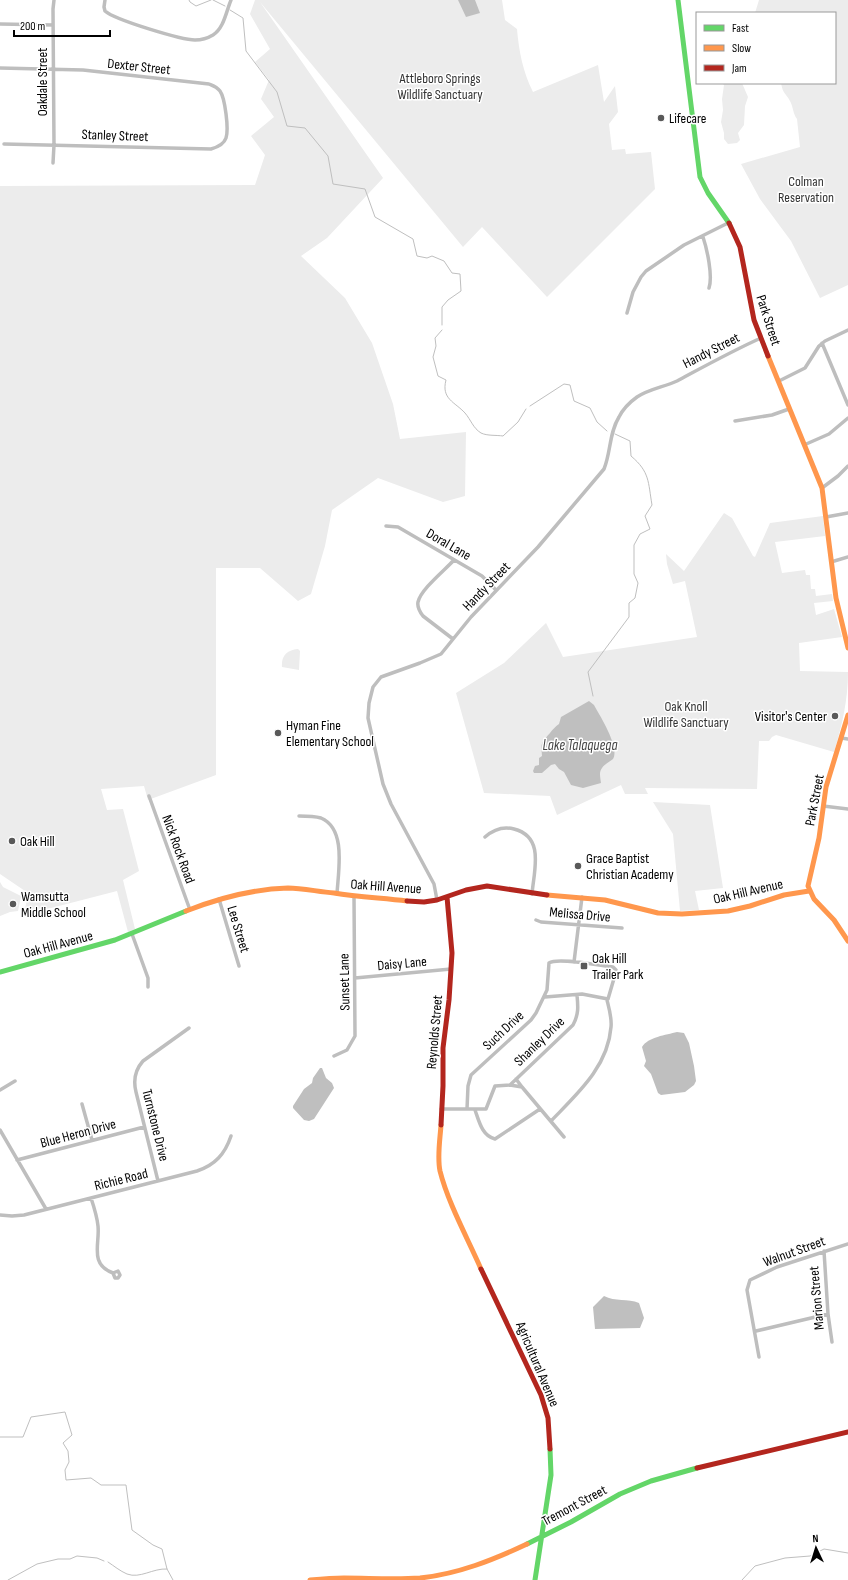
<svg xmlns="http://www.w3.org/2000/svg" width="848" height="1580" viewBox="0 0 848 1580" font-family="'Sofia Sans Condensed',sans-serif">
<style>
.green{fill:#ececec}
.water{fill:#bfbfbf}
.lines{fill:none;stroke-linecap:round;stroke-linejoin:round}
.stream{stroke:#bfbfbf;stroke-width:1}
.street{stroke:#bebebe;stroke-width:3.5}
.fast{stroke:#63d668;stroke-width:5}
.slow{stroke:#ff974d;stroke-width:5}
.jam{stroke:#b3261e;stroke-width:5}
.poi-dot{fill:#595959;stroke:#fff;stroke-width:1.5}
.labels{text-anchor:middle;stroke-width:3;stroke-linejoin:round;paint-order:stroke}
.street-label{font-size:14px;fill:#000;stroke:#fff}
.park-label{font-size:14px;fill:#333;stroke:#fff}
.poi-label{font-size:14px;fill:#000;stroke:#fff;text-anchor:start}
.water-label{font-size:15px;font-style:italic;fill:#444;stroke:#fff}
</style>
<rect width="100%" height="100%" fill="#fff"/>
<path class="green" d="M 255,0 L 502,0 L 505,20 L 517,29 C 519,52 523,72 533,92 L 598,65 L 604,102 L 615,86 L 618,112 L 609,124 L 612,150 L 625,149 L 626,154 L 651,152 L 655,189 L 547,297 L 482,227 L 463,247 L 260,2 L 383,178 L 327,238 L 301,256 L 345,298 L 372,343 L 393,404 L 400,439 L 466,432 L 465,496 L 443,502 L 378,478 L 332,510 L 325,546 L 311,594 L 298,601 L 260,568 L 216,568 L 216,775 L 148,800 L 144,786 L 101,789 L 107,810 L 123,809 L 139,871 L 123,880 L 135,929 L 128,932 L 117,891 L 24,915 L 28,893 L 0,874 L 0,186 L 255,185 L 265,155 L 251,136 L 274,117 L 261,99 L 269,80 L 255,62 L 270,49 L 250,14 Z
M 759,0 L 848,0 L 848,285 L 820,298 L 791,241 L 760,199 L 741,164 L 800,147 L 797,119 C 793,114 793,106 790,101 C 785,92 783,94 781,83 L 835,83 L 835,13 L 755,13 Z
M 722,83 L 742,83 L 748,97 L 745,106 L 744,125 L 738,133 L 740,140 L 737,143 L 728,144 L 724,139 L 724,133 L 721,122 L 723,110 L 722,99 L 724,85 Z
M 724,513 L 732,518 L 753,556 L 755,557 L 770,523 L 823,516 L 825,536 L 775,542 L 782,573 L 805,570 L 806,575 L 810,575 L 811,589 L 815,589 L 816,596 L 832,594 L 833,601 L 814,603 L 816,615 L 834,609 L 842,637 L 799,643 L 800,671 L 848,672 C 848,700 842,726 834,752 L 776,735 L 772,737 L 769,741 L 759,741 L 757,789 L 645,788 L 648,794 L 625,794 L 621,785 L 557,815 L 550,796 L 484,793 L 456,693 L 504,663 L 546,623 L 563,657 L 697,637 L 685,581 L 673,584 L 667,564 L 666,554 L 684,571 Z
M 298,649 L 300,651 L 299,670 L 282,667 C 281,656 287,650 298,649 Z
M 653,802 L 710,805 L 723,888 L 695,891 L 699,910 L 680,911 L 673,834 Z
M 0,882 L 3,887 L 21,896 L 18,911 L 10,912 L 0,916 Z"/>
<path class="water" d="M 458,0 L 475,0 L 480,13 L 466,17 Z
M 589,701 L 594,705 C 600,716 620,747 613,759 C 611,761 608,762 606,764 C 598,770 600,775 601,783 L 583,788 L 571,785 L 564,772 L 559,769 L 555,764 L 551,765 L 542,773 L 534,773 L 533,771 L 535,766 L 539,765 L 539,758 L 542,756 C 541,742 541,743 550,733 C 553,729 555,727 559,724 L 561,717 Z
M 677,1032 L 684,1033 L 689,1043 L 694,1066 L 696,1081 L 694,1085 L 685,1092 L 661,1095 L 658,1093 L 651,1074 L 644,1066 L 646,1061 L 642,1047 C 648,1037 666,1035 677,1032 Z
M 320,1068 L 322,1068 L 326,1078 L 332,1083 L 334,1088 L 314,1119 L 309,1121 L 304,1120 L 293,1108 L 293,1106 L 304,1089 L 312,1083 L 313,1078 Z
M 604,1296 C 615,1302 628,1298 639,1303 L 644,1318 L 640,1328 L 595,1329 L 593,1307 Z"/>
<g class="lines">
<path class="stream" d="M 189,0 L 190,2 L 196,6 L 211,0
M 213,0 L 225,6
M 230,10 L 243,18 L 246,51 L 277,92 L 287,126 L 305,128 L 328,156 L 333,184 L 365,189 L 375,217 L 413,239 L 417,256 L 427,258 L 432,256 L 444,261 L 452,273 L 460,274 L 461,291 L 448,300 L 442,307 L 442,325
M 442,330 L 435,338 L 436,346 L 433,357 L 438,376 L 446,380 C 441,399 455,402 465,413 C 471,420 473,428 481,433 C 487,436 497,435 503,436 L 518,422 L 526,409
M 530,406 L 564,384 L 570,385 L 574,401 L 590,408 L 597,422 L 607,431
M 593,696 L 588,672 L 629,617 L 629,603 L 635,598 L 638,583 L 634,574 L 634,545 L 640,534 L 650,529 L 645,516 L 652,505 C 648,482 650,472 631,456 L 630,441 L 615,434
M 0,1437 L 23,1437 L 31,1417 L 65,1412 L 72,1435 L 63,1443 L 68,1451 L 69,1462 L 65,1470 L 66,1480 L 91,1478 L 101,1485 L 126,1485 L 132,1530 L 153,1545 L 162,1549 L 167,1569 L 173,1580
M 108,1562 C 114,1566 120,1571 127,1574 C 140,1579 153,1568 167,1569
M 8,1580 L 37,1564 L 58,1559 L 70,1559 L 77,1556 L 97,1558 L 104,1561
M 742,1580 L 755,1566 L 785,1558 L 810,1556 L 824,1549 L 848,1553"/>
<path class="street" d="M 105,0 L 104,7 L 105,11 C 115,20 182,40 195,40 C 201,40 208,38 213,35 C 224,28 226,12 231,0
M 0,24 L 53,25
M 0,68 L 83,70 L 209,84 C 214,86 217,87 220,91 C 225,98 229,129 226,138 C 224,144 218,147 211,149 L 4,144
M 53,163 L 54,145 L 53,9 L 54,0
M 703,237 C 707,249 713,276 709,288
M 627,313 L 633,292 L 641,277 L 646,271 L 684,245 L 728,223
M 822,343 L 848,405
M 779,381 L 805,368 L 819,346 L 825,341 L 848,330
M 735,421 L 772,415 L 789,409
M 804,445 L 829,434 L 848,418
M 822,488 L 838,476 L 848,466
M 826,517 L 848,513
M 386,526 L 398,527 L 482,576 L 496,590
M 831,562 L 848,557
M 453,639 L 423,616 C 420,612 417,607 418,602 C 421,589 445,570 454,560
M 841,738 L 848,739
M 149,796 L 190,910
M 823,806 L 848,809
M 299,816 C 307,816 314,816 321,818 C 347,829 338,872 337,894
M 485,837 C 494,829 503,826 514,829 C 545,837 534,870 532,894
M 219,899 L 239,966
M 437,900 L 434,884 L 391,804 L 383,784 L 368,718 L 369,703 L 373,687 L 381,677 L 420,663 L 441,654 L 471,617 L 538,547 L 604,469 C 611,452 609,433 619,417 C 623,409 630,402 637,397 C 649,389 664,387 677,381 C 705,366 732,351 761,338
M 536,920 L 541,922 L 622,928
M 132,934 L 148,978 L 148,987
M 574,962 L 582,897
M 355,978 L 451,969
M 334,1056 L 347,1050 L 355,1036 L 354,896
M 510,1085 L 522,1087 L 516,1079
M 522,1087 L 564,1137
M 0,1090 L 15,1081
M 82,1104 L 92,1140
M 441,1109 L 486,1109 L 495,1086 L 510,1085 L 573,1025 C 579,1014 578,1006 577,995
M 467,1109 L 468,1086 L 471,1075 L 531,1020 L 536,1013 L 547,990 L 549,963 C 558,957 601,966 613,967 L 616,970 L 615,975 L 608,999 L 582,994 L 545,997
M 475,1110 C 479,1121 482,1136 495,1139 L 540,1109
M 551,1121 C 577,1094 608,1067 611,1027 C 612,1018 609,1008 607,1000
M 0,1130 L 46,1209
M 17,1160 L 144,1127
M 158,1181 L 136,1092 C 133,1080 135,1070 143,1061 L 189,1028
M 91,1198 C 94,1207 97,1216 98,1226 C 100,1244 89,1264 113,1273 L 118,1271 L 120,1275 L 118,1278 L 115,1278 L 113,1273
M 0,1215 L 12,1216 L 24,1215 L 197,1171 C 215,1165 225,1154 231,1136
M 824,1251 L 828,1314 L 832,1342
M 756,1331 L 828,1314
M 759,1357 L 747,1290 L 750,1280 L 777,1267 L 848,1244"/>
<path class="fast" d="M 678,0 L 700,177 L 708,193 L 729,223
M 0,972 L 115,940 L 186,911
M 527,1544 L 571,1522 L 620,1494 L 651,1481 L 697,1468
M 535,1580 L 551,1475 L 550,1449"/>
<path class="slow" d="M 768,356 L 822,488 L 836,598 L 848,648
M 848,715 L 826,787 L 819,838 L 808,886 L 814,899 L 834,920 L 848,941
M 547,895 L 605,900 L 658,913 L 682,914 L 728,911 L 750,906 L 784,895 L 809,891
M 186,911 C 219,898 253,889 288,888 C 303,888 319,892 334,893 C 358,897 383,898 407,901
M 441,1125 C 440,1140 437,1157 440,1171 C 448,1203 468,1239 481,1269
M 310,1580 C 321,1579 332,1578 344,1578 C 369,1578 394,1580 420,1578 C 458,1574 493,1560 527,1544"/>
<path class="jam" d="M 729,223 L 740,247 L 754,320 L 768,356
M 407,901 L 424,902 L 437,900 L 466,890 L 487,886 L 547,895
M 441,1125 L 443,1086 L 443,1048 L 449,1000 L 452,953 L 447,897
M 481,1269 L 541,1395 L 548,1418 L 550,1449
M 697,1468 L 848,1432"/>
</g>
<g class="poi-dot">
<circle cx="661" cy="118" r="4"/>
<circle cx="835" cy="716" r="4"/>
<circle cx="278" cy="733" r="4"/>
<circle cx="12" cy="841" r="4"/>
<circle cx="578" cy="866" r="4"/>
<circle cx="13" cy="904" r="4"/>
<rect x="580" y="962" width="8" height="8" rx="2"/>
</g>
<g class="labels">
<g class="street-label">
<text transform="translate(139 66) rotate(6)" y="5">Dexter Street</text>
<text transform="translate(42 82) rotate(-90)" y="5">Oakdale Street</text>
<text transform="translate(115 135) rotate(2)" y="5">Stanley Street</text>
<text transform="translate(769 320) rotate(72)" y="5">Park Street</text>
<text transform="translate(711 350) rotate(-27)" y="5">Handy Street</text>
<text transform="translate(449 544) rotate(30)" y="5">Doral Lane</text>
<text transform="translate(486 586) rotate(-46)" y="5">Handy Street</text>
<text transform="translate(814 800) rotate(-79)" y="5">Park Street</text>
<text transform="translate(179 849) rotate(70)" y="5">Nick Rock Road</text>
<text transform="translate(386 886) rotate(4)" y="5">Oak Hill Avenue</text>
<text transform="translate(748 891) rotate(-13)" y="5">Oak Hill Avenue</text>
<text transform="translate(580 914) rotate(5)" y="5">Melissa Drive</text>
<text transform="translate(239 929) rotate(73)" y="5">Lee Street</text>
<text transform="translate(58 944) rotate(-15)" y="5">Oak Hill Avenue</text>
<text transform="translate(402 963) rotate(-5)" y="5">Daisy Lane</text>
<text transform="translate(344 982) rotate(-91)" y="5">Sunset Lane</text>
<text transform="translate(503 1030) rotate(-43)" y="5">Such Drive</text>
<text transform="translate(434 1032) rotate(-85)" y="5">Reynolds Street</text>
<text transform="translate(539 1041) rotate(-44)" y="5">Shanley Drive</text>
<text transform="translate(156 1125) rotate(76)" y="5">Turnstone Drive</text>
<text transform="translate(78 1133) rotate(-15)" y="5">Blue Heron Drive</text>
<text transform="translate(121 1179) rotate(-14)" y="5">Richie Road</text>
<text transform="translate(794 1251) rotate(-20)" y="5">Walnut Street</text>
<text transform="translate(816 1298) rotate(-95)" y="5">Marion Street</text>
<text transform="translate(538 1364) rotate(67)" y="5">Agricultural Avenue</text>
<text transform="translate(574 1505) rotate(-28)" y="5">Tremont Street</text>
</g>
<g class="park-label">
<text x="440" y="83">Attleboro Springs<tspan x="440" dy="16">Wildlife Sanctuary</tspan></text>
<text x="806" y="186">Colman<tspan x="806" dy="16">Reservation</tspan></text>
<text x="686" y="711">Oak Knoll<tspan x="686" dy="16">Wildlife Sanctuary</tspan></text>
</g>
<g class="poi-label">
<text x="669" y="123">Lifecare</text>
<text x="827" y="721" text-anchor="end">Visitor's Center</text>
<text x="286" y="730">Hyman Fine<tspan x="286" dy="16">Elementary School</tspan></text>
<text x="20" y="846">Oak Hill</text>
<text x="586" y="863">Grace Baptist<tspan x="586" dy="16">Christian Academy</tspan></text>
<text x="21" y="901">Wamsutta<tspan x="21" dy="16">Middle School</tspan></text>
<text x="592" y="963">Oak Hill<tspan x="592" dy="16">Trailer Park</tspan></text>
</g>
<g class="water-label">
<text x="580" y="750">Lake Talaquega</text>
</g>
</g>
<rect x="696" y="12" width="140" height="72" fill="#ffffff" stroke="#999999"/>
<rect x="704" y="25" width="20" height="6" fill="#63d668" stroke="#999999"/>
<text x="732" y="32" font-size="12" fill="#000000">Fast</text>
<rect x="704" y="45" width="20" height="6" fill="#ff974d" stroke="#999999"/>
<text x="732" y="52" font-size="12" fill="#000000">Slow</text>
<rect x="704" y="65" width="20" height="6" fill="#b3261e" stroke="#999999"/>
<text x="732" y="72" font-size="12" fill="#000000">Jam</text>
<g transform="translate(816 1548) rotate(356)" stroke="#ffffff" stroke-width="3" paint-order="stroke">
<path d="M0-3L7 15L0 10L-7 15Z" fill="#000000"/>
<text y="-6" font-size="11" font-weight="bold" text-anchor="middle" fill="#000000">N</text>
</g>
<path d="M14 30v6h96v-6" fill="none" stroke="#000000" stroke-width="2"/>
<text x="20" y="30" font-size="12" fill="#000000" stroke="#ffffff" stroke-width="3" paint-order="stroke">200 m</text>
</svg>
